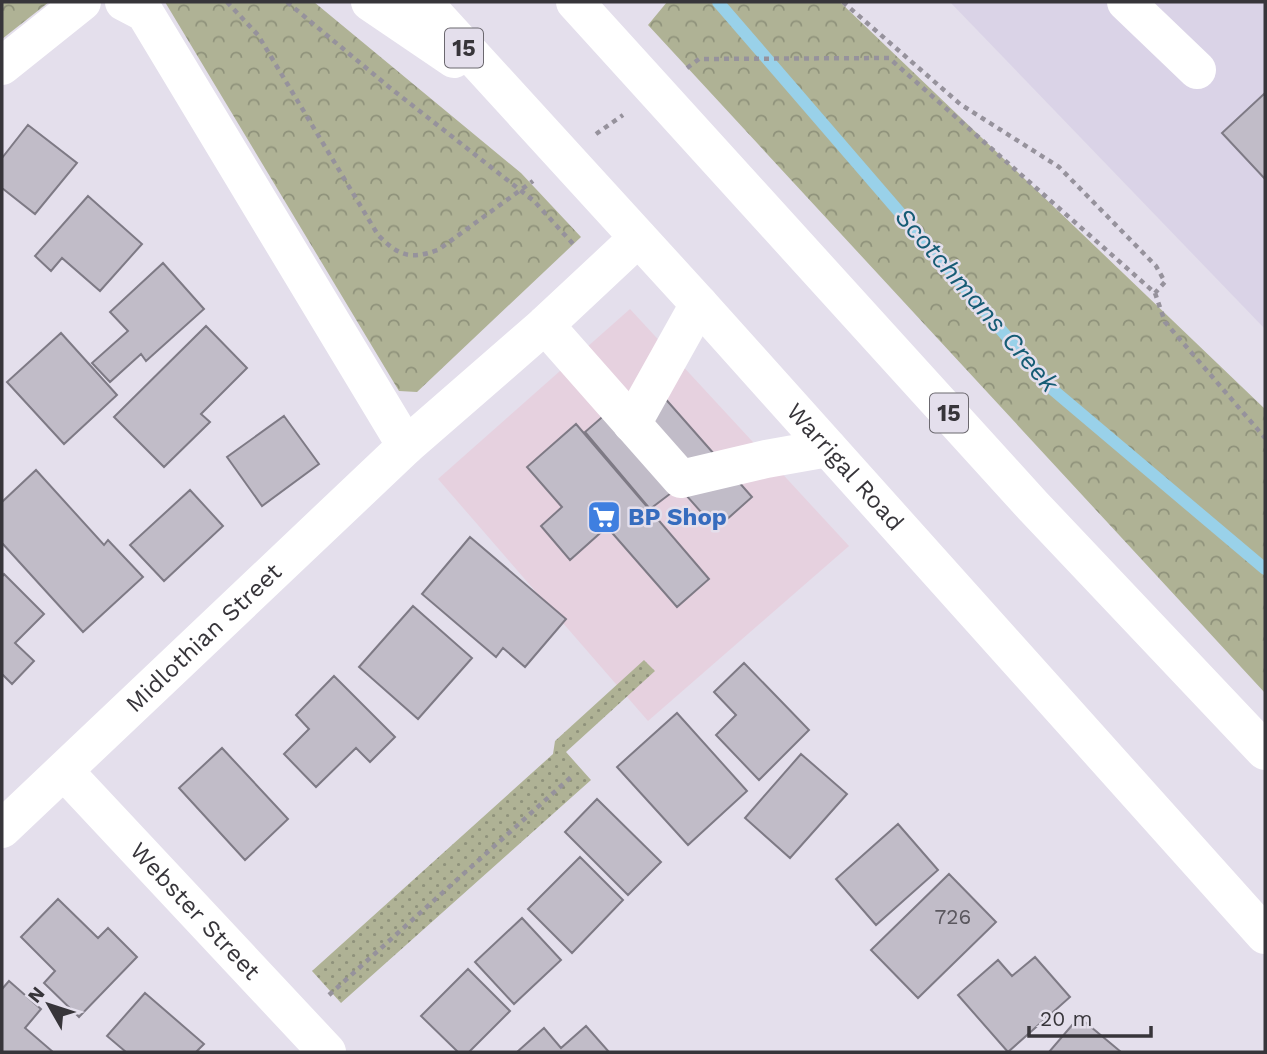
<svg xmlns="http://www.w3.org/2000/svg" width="1267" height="1054" viewBox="0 0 1267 1054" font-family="'Work Sans',sans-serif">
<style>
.commercial{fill:#e6d1df}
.built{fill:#dad3e7}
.grass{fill:url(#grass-dots)}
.park{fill:url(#park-crowns)}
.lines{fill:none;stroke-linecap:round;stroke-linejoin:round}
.stream{stroke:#99d1e9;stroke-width:12}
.building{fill:#c1bcc8;stroke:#7e7a85;stroke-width:2}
.path{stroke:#96929c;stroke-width:4.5;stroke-dasharray:5 5;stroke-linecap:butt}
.minor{stroke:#fff;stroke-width:38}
.highway{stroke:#fff;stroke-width:38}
.labels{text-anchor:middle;stroke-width:5;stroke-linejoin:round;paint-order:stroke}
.number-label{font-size:21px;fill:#5a575e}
.shield{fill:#e4dfec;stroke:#6b686f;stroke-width:2}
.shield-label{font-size:23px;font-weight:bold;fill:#37353a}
.street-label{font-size:24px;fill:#37353a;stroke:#e4dfec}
.shop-label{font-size:24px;font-weight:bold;fill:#366cbe;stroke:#e4dfec;text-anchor:start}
.water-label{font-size:26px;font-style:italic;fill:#165c75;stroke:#e4dfec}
</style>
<defs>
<pattern id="grass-dots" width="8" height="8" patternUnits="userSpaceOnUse" patternTransform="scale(1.75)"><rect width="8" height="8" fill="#afb295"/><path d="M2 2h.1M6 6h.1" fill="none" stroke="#8f927b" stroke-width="1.8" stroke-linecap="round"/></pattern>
<pattern id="park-crowns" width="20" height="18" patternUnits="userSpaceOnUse" patternTransform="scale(1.75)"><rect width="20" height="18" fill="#afb295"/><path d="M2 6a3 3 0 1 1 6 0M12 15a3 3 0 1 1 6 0" fill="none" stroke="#8f927b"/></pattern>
</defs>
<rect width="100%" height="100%" fill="#e4dfec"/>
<path class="commercial" d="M 630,309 L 849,546 L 648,721 L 438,479 Z"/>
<path class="built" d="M 950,2 L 1265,2 L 1265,329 Z"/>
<path class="grass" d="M 644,660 L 655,671 L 566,752 L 591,780 L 341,1003 L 312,971 L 553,754 L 555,741 Z"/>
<path class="park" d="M 2,2 L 49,2 L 2,39 Z
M 165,2 L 314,2 L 521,173 L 581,237 L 417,392 L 399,391 Z
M 667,2 L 840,2 L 1265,409 L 1265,693 L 648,25 Z"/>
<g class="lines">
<path class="stream" d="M 718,2 L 1052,389 L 1265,569"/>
</g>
<path class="building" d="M 1265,93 L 1265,179 L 1222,133 Z
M 28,125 L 77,163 L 35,214 L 2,188 L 2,158 Z
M 88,196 L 142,244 L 100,291 L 62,258 L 51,271 L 35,256 Z
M 163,263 L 204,309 L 146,361 L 141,354 L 110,382 L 92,363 L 128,331 L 110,312 Z
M 206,326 L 247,368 L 201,414 L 210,422 L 164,467 L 114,417 Z
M 61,333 L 117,395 L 64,444 L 7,382 Z
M 647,378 L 752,497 L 716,529 L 679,487 L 650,509 L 585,432 Z
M 284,416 L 319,464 L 262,506 L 227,457 Z
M 576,424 L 709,579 L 677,607 L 607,527 L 570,560 L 541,526 L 562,507 L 527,467 Z
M 36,470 L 104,545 L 108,540 L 143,577 L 83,632 L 2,543 L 2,502 Z
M 190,490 L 223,526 L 164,581 L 130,545 Z
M 470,537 L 566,619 L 525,667 L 503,648 L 496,657 L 422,594 Z
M 4,574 L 44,614 L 15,643 L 34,661 L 12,684 L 2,674 L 2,577 Z
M 413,606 L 472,658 L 418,719 L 359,667 Z
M 744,663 L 809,730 L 759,780 L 716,735 L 736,715 L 714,692 Z
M 334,676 L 395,737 L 370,762 L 356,748 L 316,787 L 284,754 L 309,729 L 296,715 Z
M 677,713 L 747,791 L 688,845 L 617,767 Z
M 222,748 L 288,819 L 245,860 L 179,788 Z
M 801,754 L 847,794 L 790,858 L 745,818 Z
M 597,799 L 661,862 L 628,895 L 565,832 Z
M 898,824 L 938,870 L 876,925 L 836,879 Z
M 580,857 L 623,900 L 572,953 L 528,909 Z
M 949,874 L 996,922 L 918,998 L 871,950 Z
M 58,899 L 98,938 L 108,928 L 137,957 L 79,1017 L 44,983 L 55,971 L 21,937 Z
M 522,918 L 561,960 L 514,1004 L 475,962 Z
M 1035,957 L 1070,997 L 1008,1052 L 958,995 L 998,960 L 1012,976 Z
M 468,969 L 510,1011 L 469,1052 L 458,1052 L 421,1016 Z
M 9,981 L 41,1009 L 25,1028 L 53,1052 L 2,1052 L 2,989 Z
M 145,993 L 204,1044 L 196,1052 L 126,1052 L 107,1036 Z
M 1079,1017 L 1121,1052 L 1049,1052 Z
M 586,1026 L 609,1052 L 517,1052 L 544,1028 L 561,1048 Z"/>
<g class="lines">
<path class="path" d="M 227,2 L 258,35 L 378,235 C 399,256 410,260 438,250 L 533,181
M 287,2 L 389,87 L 534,201 L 574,245
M 843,2 L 960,104 L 1059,167 L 1156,266 L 1165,282 L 1155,293
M 687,68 L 699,59 L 889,58 L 1155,293 L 1165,322 L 1265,438
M 596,134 L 623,115
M 329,995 L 571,777"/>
<g class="minor">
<path d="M 1126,2 L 1197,70"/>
<path d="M 2,66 L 82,2"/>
<path d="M 545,325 L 681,479 L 766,459 L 828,448"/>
<path d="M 632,424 L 699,304"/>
<path d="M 406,446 L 545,325 L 638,238"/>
<path id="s1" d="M 64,771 L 327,1052"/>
<path id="s2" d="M 2,829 L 406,446 L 145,13 L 124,2"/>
</g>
<g class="highway">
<path d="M 370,2 L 454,59"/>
<path id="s3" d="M 423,2 L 699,304 L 1265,935"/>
<path d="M 575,2 L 1033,506 L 1265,751"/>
</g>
</g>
<defs>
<g id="supermarket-square" transform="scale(1.75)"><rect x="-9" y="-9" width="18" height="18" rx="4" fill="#3f7fe0" stroke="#e4dfec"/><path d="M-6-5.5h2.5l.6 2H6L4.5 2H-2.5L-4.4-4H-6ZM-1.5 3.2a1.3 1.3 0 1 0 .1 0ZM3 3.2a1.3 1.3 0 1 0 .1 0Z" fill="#fff"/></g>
</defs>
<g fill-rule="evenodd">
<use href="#supermarket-square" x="604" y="517"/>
</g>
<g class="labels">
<g class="number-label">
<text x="953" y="924">726</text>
</g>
<g class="shield">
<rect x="445" y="28.5" width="38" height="39" rx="5"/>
<rect x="930" y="393.5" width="38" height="39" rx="5"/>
</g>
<g class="shield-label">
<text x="464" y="56">15</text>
<text x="949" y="421">15</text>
</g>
<g class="street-label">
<text dy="8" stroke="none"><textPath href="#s3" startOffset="628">Warrigal Road</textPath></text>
<text dy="8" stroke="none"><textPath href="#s2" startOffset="278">Midlothian Street</textPath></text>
<text dy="8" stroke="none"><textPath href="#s1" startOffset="192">Webster Street</textPath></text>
</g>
<g class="shop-label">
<text x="628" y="525">BP Shop</text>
</g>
<g class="water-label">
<text transform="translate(977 300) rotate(49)" y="9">Scotchmans Creek</text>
</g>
</g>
<rect width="1267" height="1054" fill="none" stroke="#37353a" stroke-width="7"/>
<g transform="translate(49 1005) rotate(309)" stroke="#e4dfec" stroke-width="5" paint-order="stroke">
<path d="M0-5L12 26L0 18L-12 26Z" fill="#37353a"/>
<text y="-10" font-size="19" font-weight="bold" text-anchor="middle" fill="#37353a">N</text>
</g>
<path d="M1029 1026v10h122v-10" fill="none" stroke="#37353a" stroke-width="3.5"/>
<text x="1040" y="1026" font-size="21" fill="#37353a" stroke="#e4dfec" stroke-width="5" paint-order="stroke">20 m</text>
</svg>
